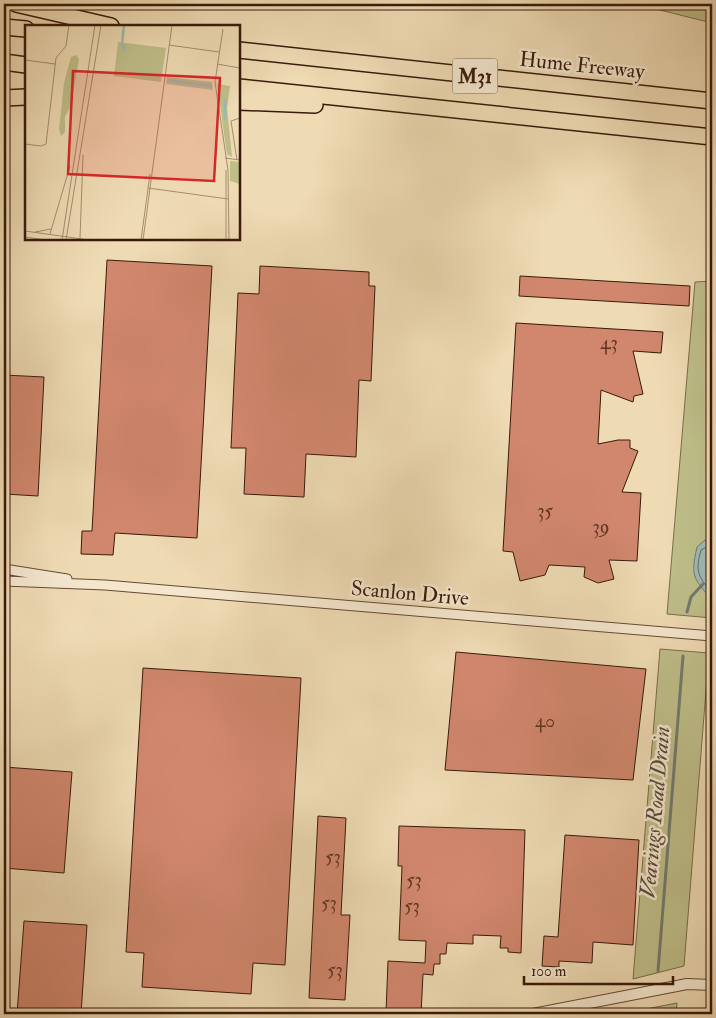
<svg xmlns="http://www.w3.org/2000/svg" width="716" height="1018" viewBox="0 0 716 1018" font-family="'IM FELL Double Pica',serif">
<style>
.green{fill:#bebe89;stroke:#7c6c4a}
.water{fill:#9bbab4;stroke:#747a70}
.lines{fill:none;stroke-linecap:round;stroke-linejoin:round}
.shore{stroke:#6a6a5f;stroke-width:1}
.stream{stroke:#747a70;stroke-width:3}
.building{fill:#d1876e;stroke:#3a1a0a}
.minor-casing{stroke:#674a34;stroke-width:11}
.tertiary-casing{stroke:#674a34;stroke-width:12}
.motorway-casing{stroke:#3a1a0a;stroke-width:18}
.minor{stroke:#f4e7ce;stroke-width:9}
.tertiary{stroke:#f4e7ce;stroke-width:10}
.motorway{stroke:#eedab3;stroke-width:15}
.labels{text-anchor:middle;stroke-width:5;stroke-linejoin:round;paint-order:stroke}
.number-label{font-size:19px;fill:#603523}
.shield{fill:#f4e7ce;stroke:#725845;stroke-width:1}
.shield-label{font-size:20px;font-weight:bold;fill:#3a1a0a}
.street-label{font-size:21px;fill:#3a1a0a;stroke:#f4e7ce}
.water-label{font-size:22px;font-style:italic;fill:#574a3d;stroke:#f4e7ce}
.inset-river{fill:none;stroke:#9bbab4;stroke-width:2.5}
.inset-road{fill:none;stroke:#a68d6f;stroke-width:1}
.view{fill:#d62828;fill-opacity:0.15;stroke:#d62828;stroke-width:2.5}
.inset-edge{fill:none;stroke:#3a1a0a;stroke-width:2.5}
</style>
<rect width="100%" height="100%" fill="#eedab3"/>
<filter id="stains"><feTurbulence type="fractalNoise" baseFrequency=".004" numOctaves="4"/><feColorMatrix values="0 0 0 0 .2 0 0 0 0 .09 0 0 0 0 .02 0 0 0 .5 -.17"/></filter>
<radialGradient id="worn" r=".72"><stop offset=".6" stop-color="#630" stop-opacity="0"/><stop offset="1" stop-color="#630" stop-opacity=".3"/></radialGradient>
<path class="green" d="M 636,4 L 712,4 L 712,23 Z
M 712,281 L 712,618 L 667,614 L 695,282 Z
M 660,649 L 709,653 L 684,966 L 633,979 Z
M 677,1003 L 676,1014 L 620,1014 Z"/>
<path class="water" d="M 708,296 L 712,296 L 712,367 C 704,348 712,319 708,296 Z
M 712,539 L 712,600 C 694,578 690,578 697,547 L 705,540 Z"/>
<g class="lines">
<path class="shore" d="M 712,544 L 701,550 C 695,572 698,576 712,593"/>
<path class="stream" d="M 687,612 L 691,597 L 703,584
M 658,971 L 683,656
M 654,1014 L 654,1011"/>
</g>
<path class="building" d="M 107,260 L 212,266 L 197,538 L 115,533 L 113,555 L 81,554 L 82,531 L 92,531 Z
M 260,266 L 369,272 L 369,286 L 375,286 L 371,381 L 359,380 L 356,457 L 306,454 L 304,497 L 244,494 L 246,448 L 231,448 L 238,293 L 259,294 Z
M 520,276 L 690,286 L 689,306 L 519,296 Z
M 516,323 L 663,332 L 661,353 L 633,351 L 643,394 L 634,396 L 633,402 L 601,390 L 598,444 L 618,440 L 630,440 L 630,448 L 638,451 L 622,492 L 641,493 L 637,561 L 609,560 L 614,579 L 598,583 L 584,577 L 585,567 L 549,565 L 545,575 L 520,581 L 513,552 L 503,551 Z
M 4,375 L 44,377 L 38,496 L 4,494 Z
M 456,652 L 646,669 L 633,780 L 445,770 Z
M 143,668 L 301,678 L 285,965 L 253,963 L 251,994 L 142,987 L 144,953 L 126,952 Z
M 4,767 L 72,772 L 64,873 L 4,868 Z
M 318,816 L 346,818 L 341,915 L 350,915 L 345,1000 L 309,998 Z
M 399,826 L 525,830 L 521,953 L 508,952 L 508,948 L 500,948 L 501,936 L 473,935 L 473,944 L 447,943 L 446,954 L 440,954 L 440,964 L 434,964 L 433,975 L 423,974 L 421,1014 L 386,1012 L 388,961 L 425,963 L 426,941 L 399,940 L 402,866 L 398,866 Z
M 565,835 L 639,840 L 633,945 L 593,942 L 592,963 L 559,961 L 559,967 L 542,966 L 544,936 L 558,937 Z
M 24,921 L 87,925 L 81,1014 L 17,1014 Z"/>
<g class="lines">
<g class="minor-casing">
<path id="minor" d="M 4,569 L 67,579
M 4,581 L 105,585 L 712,636"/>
</g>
<g class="tertiary-casing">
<path id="tertiary" d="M 533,1014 L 687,984 L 712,985"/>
</g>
<g class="motorway-casing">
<path id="motorway" d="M 16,4 L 111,26
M 4,27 L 26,29
M 239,50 L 712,101
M 4,62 L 26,65
M 239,87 L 712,137
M 4,98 L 26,97
M 239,102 L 315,105"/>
</g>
<use href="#minor" class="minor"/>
<use href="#tertiary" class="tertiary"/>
<use href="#motorway" class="motorway"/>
</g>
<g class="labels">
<g class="number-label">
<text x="609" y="349">43</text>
<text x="545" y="517">35</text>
<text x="601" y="533">39</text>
<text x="545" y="727">40</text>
<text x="333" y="863">53</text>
<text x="414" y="886">53</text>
<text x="329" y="909">53</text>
<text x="412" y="912">53</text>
<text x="335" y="976">53</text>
</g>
<rect class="shield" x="452.5" y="58.5" width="45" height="35" rx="4"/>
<g class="shield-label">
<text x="475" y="83">M31</text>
</g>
<g class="street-label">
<text transform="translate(582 65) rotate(6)" y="7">Hume Freeway</text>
<text transform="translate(410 593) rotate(5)" y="7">Scanlon Drive</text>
</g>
<g class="water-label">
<text transform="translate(654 812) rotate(-85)" y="8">Vearings Road Drain</text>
</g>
</g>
<g transform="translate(25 25)">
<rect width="215" height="215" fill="#eedab3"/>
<path d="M 93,17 L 141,23 L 136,57 L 89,51 ZM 51,30 L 54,34 L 46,80 L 40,92 L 40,107 L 36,111 L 34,104 L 39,58 L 46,32 ZM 142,52 L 187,57 L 188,65 L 141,59 ZM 192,59 L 205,61 L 202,83 L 207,132 L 202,129 ZM 205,136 L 215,137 L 215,159 L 205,156 Z" fill="#bebe89"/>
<path class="inset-river" d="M 99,0 L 97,19 L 100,26M 142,55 L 187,61M 200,74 L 200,95"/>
<path class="inset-road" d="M 198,4 L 190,57 L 203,145 L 204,215M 144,20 L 194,27M 0,35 L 30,39M 192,39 L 215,43M 0,119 L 16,121 L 21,119 L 31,33 L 41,21 L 44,0M 200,133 L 215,135M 212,135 L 206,96 L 215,93M 201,145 L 201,215M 123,163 L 203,174M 0,206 L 64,215M 10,207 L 26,204M 25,209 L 45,141M 0,212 L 21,215M 55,213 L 58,130M 37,215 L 70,0M 41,215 L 76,0M 116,215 L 125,149M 118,215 L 147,0"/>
<path class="view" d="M 48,46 L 195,53 L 189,156 L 43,149 Z"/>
<rect width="215" height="215" class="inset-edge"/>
</g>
<rect width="716" height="1018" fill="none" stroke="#eedab3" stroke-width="20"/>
<rect x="5" y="5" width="706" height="1008" fill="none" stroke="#3a1a0a" stroke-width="2.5"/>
<rect x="10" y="10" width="696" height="998" fill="none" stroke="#3a1a0a"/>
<path d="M524 976v8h149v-8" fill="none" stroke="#3a1a0a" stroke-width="2.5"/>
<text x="531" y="976" font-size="15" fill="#3a1a0a" stroke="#f4e7ce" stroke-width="4" paint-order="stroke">100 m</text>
<rect width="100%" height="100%" filter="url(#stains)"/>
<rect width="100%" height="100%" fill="url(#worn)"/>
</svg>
